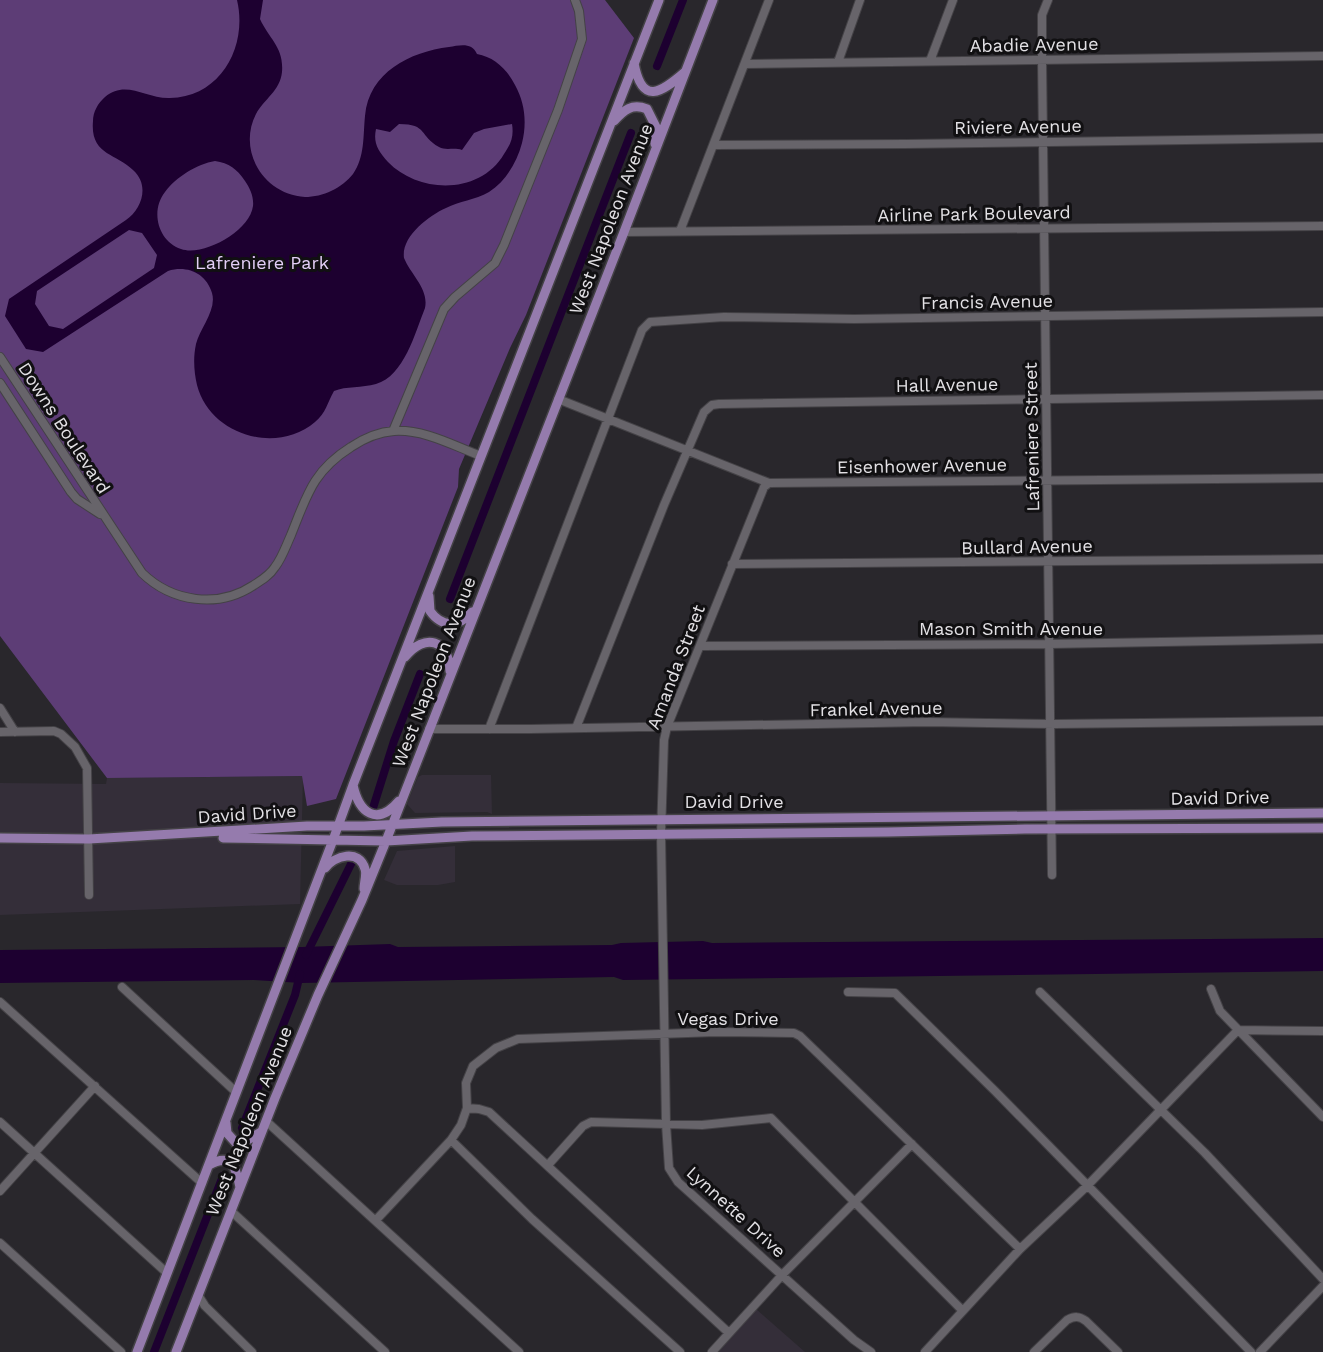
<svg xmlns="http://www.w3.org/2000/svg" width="1323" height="1352" viewBox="0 0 1323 1352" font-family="'Work Sans',sans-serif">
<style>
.built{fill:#342e39}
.green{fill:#5d3d76}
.water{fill:#1d0030;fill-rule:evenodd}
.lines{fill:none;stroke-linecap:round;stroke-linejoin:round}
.canal{stroke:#1d0030;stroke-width:8}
.minor-casing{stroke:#444246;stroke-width:10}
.major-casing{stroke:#444246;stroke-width:12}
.minor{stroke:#67646a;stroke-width:8}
.major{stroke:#957bad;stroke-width:9}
.labels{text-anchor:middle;stroke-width:6;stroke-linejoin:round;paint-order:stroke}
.street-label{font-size:18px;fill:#e3e1e5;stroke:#111012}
.park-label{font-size:18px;fill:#e3cff7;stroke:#111012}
</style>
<rect width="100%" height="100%" fill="#29272c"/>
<path class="built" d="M 422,775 L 491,775 L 492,814 L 487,812 L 415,813 L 407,804 L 418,777 Z
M 303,776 L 300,904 L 0,915 L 0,783 L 106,784 L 107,778 Z
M 455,846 L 455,882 L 438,885 L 397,885 L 384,880 L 397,851 Z
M 756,1309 L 805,1352 L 718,1352 Z"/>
<path class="green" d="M 0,0 L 605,0 L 634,38 L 526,315 L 510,348 L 459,469 L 458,487 L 336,799 L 307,806 L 302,776 L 107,778 L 0,636 Z"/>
<path class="water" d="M 237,0 L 263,0 L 260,19 C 269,39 284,47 282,72 C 280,91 264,99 256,114 C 237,151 264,195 305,197 C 323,197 342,188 353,174 C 365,157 363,136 365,116 C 369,72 410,52 449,47 C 460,45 472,42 477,54 C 494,57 507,69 515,85 C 525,103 527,123 522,143 C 517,162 506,181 489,192 C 475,200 459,201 446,208 C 428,216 401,237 404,258 C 411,275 429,289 425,308 C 415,333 404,376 376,384 C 362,388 346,386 334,391 C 327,403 326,413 315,422 C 276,455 210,435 197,385 C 194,372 193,358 196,344 C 200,328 217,310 212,293 C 206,273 187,265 168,271 L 43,352 L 26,349 L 5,316 L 9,299 L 126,220 C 142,209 150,185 133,170 C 116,153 90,155 93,121 C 93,112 98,103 105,97 C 126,79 146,99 170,98 C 221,97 248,46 237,0 ZM 399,124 C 428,124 419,136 439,147 C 446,151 454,147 462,150 L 474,133 L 484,129 L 512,124 C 514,136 511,144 504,154 C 480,195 419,194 388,162 C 378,151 373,143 376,129 L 390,132 ZM 215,161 C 229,163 237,169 245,181 C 250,188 254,197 253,206 C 250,231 203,257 181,249 C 158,241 150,211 165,192 C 176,177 197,164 215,161 ZM 129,230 L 142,233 L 157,255 L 154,268 L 63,329 L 49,326 L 35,304 L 37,291 Z
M 1323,938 L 1323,971 L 623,980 L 614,977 L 301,983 L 254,980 L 0,983 L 0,950 L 302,947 L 390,944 L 398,947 L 612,945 L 621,943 L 703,941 L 712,943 Z"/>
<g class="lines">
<path class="canal" d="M 657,66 L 683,0
M 450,599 L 631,133
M 373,808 L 394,741 L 420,674
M 306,955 L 352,862
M 242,1128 L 295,995 L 300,974
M 154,1352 L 223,1176"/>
<g class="minor-casing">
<path id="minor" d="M 1048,0 L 1042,15 L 1042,59 L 1052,875
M 930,61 L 953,0
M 838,62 L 860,0
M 745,64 L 1323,56
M 714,145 L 906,144 L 1323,138
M 680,231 L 769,0
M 624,232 L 1323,226
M 0,357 L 142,573 C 172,602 218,609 254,585 C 262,580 270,575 275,567 C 282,558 286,546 291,535 C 307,495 313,471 351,447 C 363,439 379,432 394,431 C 424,429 454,446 481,456
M 0,383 L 71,492 L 77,499 L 100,514
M 558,399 L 769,483 L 1323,478
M 393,431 L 444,309 L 455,297 L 495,263 L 504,245 L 558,110 L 582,39 L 579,11 L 575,0
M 769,483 L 764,487 L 667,727 L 664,740 L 661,834 L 666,1124 L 669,1168 L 678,1182 L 854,1340 L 871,1352
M 732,564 L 1323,559
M 700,646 L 1050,644 L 1323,639
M 0,708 L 15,732
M 576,728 L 664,505 L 704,412 L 712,405 L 719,404 L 1323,395
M 429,729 L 530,729 L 927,722 L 1055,724 L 1323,721
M 489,729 L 642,330 L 650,322 L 724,317 L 854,319 L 1323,312
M 0,732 L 54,731 L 61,734 L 75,747 L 87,768 L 89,895
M 122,987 L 236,1092
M 1211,989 L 1220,1011 L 1323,1117
M 848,992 L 895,993 L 995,1091 L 1251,1352
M 1040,992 L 1205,1153 L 1323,1279
M 0,1002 L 202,1183
M 467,1108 L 479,1109 L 489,1112 L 729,1333
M 266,1121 L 519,1352
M 0,1122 L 167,1273
M 451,1140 L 532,1219 L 680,1352
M 548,1165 L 583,1126 L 591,1122 L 702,1125 L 771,1118 L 962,1310
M 0,1191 L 95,1086
M 231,1211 L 385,1352
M 376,1220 L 451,1140 L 461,1125 L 467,1108 L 466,1083 L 473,1066 L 496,1048 L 518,1039 L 716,1032 L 794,1033 L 800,1036 L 1020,1249
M 0,1243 L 121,1352
M 198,1295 L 205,1306 L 252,1352
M 712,1352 L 783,1274 L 912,1144
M 925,1352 L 1020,1249 L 1087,1186 L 1238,1030 L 1323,1031
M 1034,1352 L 1067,1320 C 1075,1316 1079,1316 1086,1321 L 1118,1352
M 1260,1352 L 1323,1286"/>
</g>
<g class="major-casing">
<path id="major" d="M 634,63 C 642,106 661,93 685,72
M 614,121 C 624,110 632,103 647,109 L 656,127 L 655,144
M 429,596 L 430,611 C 442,628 459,627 472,612
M 405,657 C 425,632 449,640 450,671
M 353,785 C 359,813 377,827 399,801
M 0,838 L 89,839 L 307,826 L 364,826 L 442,822 L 1323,813
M 223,838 L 386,841 L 472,836 L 888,832 L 1025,829 L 1323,828
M 325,868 C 335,856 359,848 365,869 C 367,874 364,883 364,889
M 226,1123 L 227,1133 L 236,1143 L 244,1142 L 261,1132
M 209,1165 C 232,1152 236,1168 240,1187
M 137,1352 L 333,840 L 353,785 L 659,0
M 176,1352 L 275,1098 L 318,995 L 362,900 L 386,841 L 624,232 L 713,0"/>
</g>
<use href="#minor" class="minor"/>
<use href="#major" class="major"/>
</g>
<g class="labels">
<g class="street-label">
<text transform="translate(1034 45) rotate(-1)" y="6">Abadie Avenue</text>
<text transform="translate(1018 127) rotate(-1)" y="6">Riviere Avenue</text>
<text transform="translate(974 214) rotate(-1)" y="6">Airline Park Boulevard</text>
<text transform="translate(611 219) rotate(-69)" y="6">West Napoleon Avenue</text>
<text transform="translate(987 302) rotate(-1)" y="6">Francis Avenue</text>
<text transform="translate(947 385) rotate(-1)" y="6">Hall Avenue</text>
<text transform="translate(64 428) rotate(57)" y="6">Downs Boulevard</text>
<text transform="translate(1032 437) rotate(-91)" y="6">Lafreniere Street</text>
<text transform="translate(922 466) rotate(-1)" y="6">Eisenhower Avenue</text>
<text transform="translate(1027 547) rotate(-1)" y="6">Bullard Avenue</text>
<text x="1011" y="635">Mason Smith Avenue</text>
<text transform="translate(676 667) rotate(-69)" y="6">Amanda Street</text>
<text transform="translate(434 672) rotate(-69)" y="6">West Napoleon Avenue</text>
<text transform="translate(876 709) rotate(-1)" y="6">Frankel Avenue</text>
<text transform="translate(1220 798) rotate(-1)" y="6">David Drive</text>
<text x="734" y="808">David Drive</text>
<text transform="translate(247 814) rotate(-4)" y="6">David Drive</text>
<text x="728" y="1025">Vegas Drive</text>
<text transform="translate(249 1121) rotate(-68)" y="6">West Napoleon Avenue</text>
<text transform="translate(736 1212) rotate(42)" y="6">Lynnette Drive</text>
</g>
<g class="park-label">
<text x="262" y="269">Lafreniere Park</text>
</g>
</g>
</svg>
